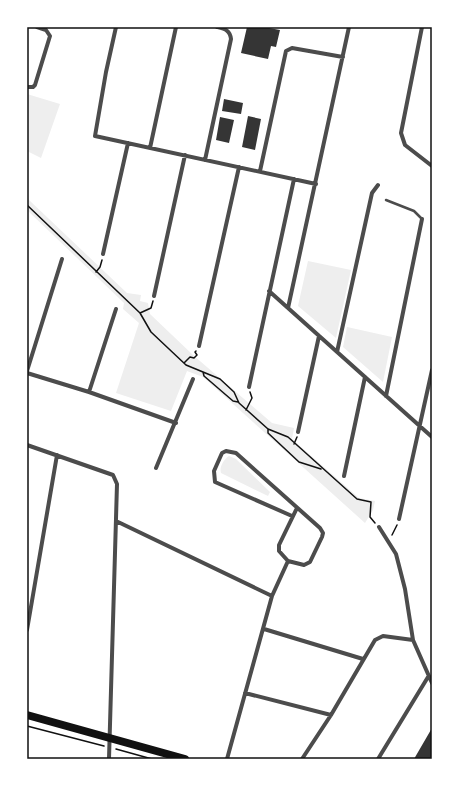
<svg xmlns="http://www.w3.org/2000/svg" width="459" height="786" viewBox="0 0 459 786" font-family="Spectral,serif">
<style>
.green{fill:#eee}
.building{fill:#353535}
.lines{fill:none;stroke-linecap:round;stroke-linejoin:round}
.path{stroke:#111;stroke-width:1.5}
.service{stroke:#4c4c4c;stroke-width:2.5}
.minor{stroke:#4c4c4c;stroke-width:4}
.primary{stroke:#111;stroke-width:8}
.neatline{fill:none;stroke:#111;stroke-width:1.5}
</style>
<rect width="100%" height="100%" fill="#fff"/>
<path class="green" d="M 27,94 L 60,104 L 41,158 L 27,151 Z
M 27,196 L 29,200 L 127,293 L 141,295 L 140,301 L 148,303 L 150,314 L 193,355 L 272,423 L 294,428 L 292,439 L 359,498 L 375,501 L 373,510 L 365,523 L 203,377 L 187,371 L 171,411 L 116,393 L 139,323 L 123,309 L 124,303 L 27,210 Z
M 308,261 L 351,270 L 336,338 L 298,306 Z
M 347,327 L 392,337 L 383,382 L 343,347 Z
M 229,456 L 236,459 L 270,492 L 268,496 L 221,473 C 219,467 224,459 229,456 Z"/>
<path class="building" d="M 247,27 L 264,27 L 280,30 L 276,47 L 271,46 L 268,59 L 241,53 Z
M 224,99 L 243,103 L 241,114 L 222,111 Z
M 248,116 L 261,119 L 255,150 L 242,147 Z
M 220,117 L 234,120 L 229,143 L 216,140 Z
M 432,728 L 432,759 L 414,759 Z"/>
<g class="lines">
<path class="path" d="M 27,205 L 140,313 L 151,332 L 186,365 L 220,379 L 234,392 L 239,403 L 268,429 L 288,437 L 357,499 L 371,502 L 370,517 L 375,523
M 96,272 L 100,267 L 102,260
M 140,313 L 151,308 L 153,301
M 184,363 L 190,357 L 194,358 L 197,355 L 195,352 L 196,351
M 203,372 L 204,376 L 233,401 L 238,402
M 246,410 L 252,398 L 250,392
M 268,429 L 268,433 L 299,462 L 321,469
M 294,444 L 297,437
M 392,535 L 397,525
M 27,726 L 104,746
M 116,749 L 152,759"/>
<path class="service" d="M 386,200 L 414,211 L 422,219"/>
<path class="minor" d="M 116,27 L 106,72 L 95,136 L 316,184
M 422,27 L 401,133 L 405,145 L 432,166
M 27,87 L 33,87 L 35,85 L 50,36 L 46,30 L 37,27
M 150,148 L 176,27
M 205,160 L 231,39 C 230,30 225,29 217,27
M 260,171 L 286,51 L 292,48 L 343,57
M 103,254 L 128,143
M 269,291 L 432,437
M 154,296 L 185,155
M 288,308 L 349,27
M 199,346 L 239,167
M 337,352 L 372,193 L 378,185
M 27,371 L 62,259
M 27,373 L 89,392 L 176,423
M 249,387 L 294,179
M 89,392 L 116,309
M 386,396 L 422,219
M 298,432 L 319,336
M 27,445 L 113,475 L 117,484 L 109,759
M 156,468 L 193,379
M 344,476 L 365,377
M 292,516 L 215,482 L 214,471 L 222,453 L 226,451 L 236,453 L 320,528 L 323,533 L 322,537 L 310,562 L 304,565 L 288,561 L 279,551 L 279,545 L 297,508
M 399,519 L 432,370
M 116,521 L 272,596
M 379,527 L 396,554 L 405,589 L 413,640 L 432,683
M 264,629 L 363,659
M 27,630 L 57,455
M 245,693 L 331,715
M 227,759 L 272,596 L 288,561
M 302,759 L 331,715 L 375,640 L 383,636 L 413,640
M 378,759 L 428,677"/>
<path class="primary" d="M 27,715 L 185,759"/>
</g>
<rect width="459" height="786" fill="none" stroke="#ffffff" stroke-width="56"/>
<rect x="28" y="28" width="403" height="730" class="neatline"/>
</svg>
